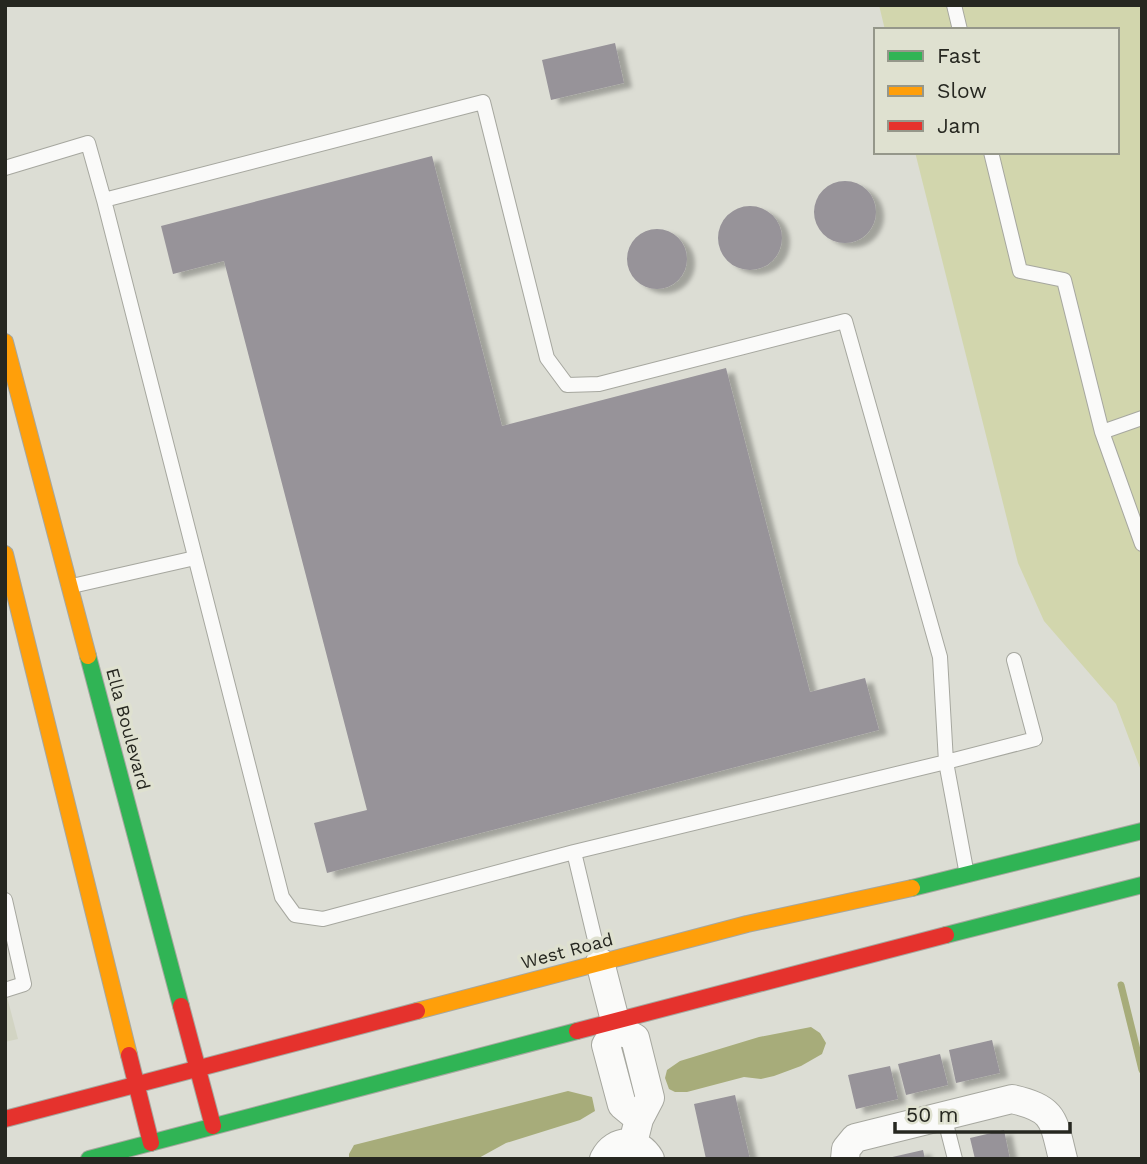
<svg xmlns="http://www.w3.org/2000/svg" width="1147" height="1164" viewBox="0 0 1147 1164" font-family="'Work Sans',sans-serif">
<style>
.built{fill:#d2d4c3}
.green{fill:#d2d6ad}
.water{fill:#a7ac7a}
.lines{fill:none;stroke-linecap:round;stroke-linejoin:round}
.stream{stroke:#a7ac7a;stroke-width:7}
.building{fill:#979399;filter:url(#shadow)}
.lane-casing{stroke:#a6a79f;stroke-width:16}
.street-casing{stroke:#a6a79f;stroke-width:30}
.fast-casing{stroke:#a6a79f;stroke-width:18}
.slow-casing{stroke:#a6a79f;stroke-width:18}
.jam-casing{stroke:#a6a79f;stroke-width:18}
.lane{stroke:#fafaf9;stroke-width:14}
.street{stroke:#fafaf9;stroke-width:28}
.fast{stroke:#30b455;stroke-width:16}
.slow{stroke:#ff9f0a;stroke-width:16}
.jam{stroke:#e5322d;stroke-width:16}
.labels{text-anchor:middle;stroke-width:7;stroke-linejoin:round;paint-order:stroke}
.street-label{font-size:18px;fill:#262720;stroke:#dfe1d0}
</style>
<defs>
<filter id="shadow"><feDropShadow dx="8" dy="4.5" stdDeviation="2" flood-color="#0004"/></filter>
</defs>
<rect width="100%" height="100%" fill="#dcddd4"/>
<path class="built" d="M 5,989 L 18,1039 L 5,1042 Z"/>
<path class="green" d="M 879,5 L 1142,5 L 1142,773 L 1116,704 L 1044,621 L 1018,563 L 915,152 L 1117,152 L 1117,30 L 885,30 Z"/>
<path class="water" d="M 811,1027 L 820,1033 L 826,1043 L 822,1054 L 801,1066 L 774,1076 L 761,1079 L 744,1077 L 687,1092 L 675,1092 L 669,1089 L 665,1078 L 667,1070 L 680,1061 L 759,1037 Z
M 568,1091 L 592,1097 L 595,1111 L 580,1120 L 506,1143 L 477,1159 L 349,1159 L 349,1154 L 354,1145 Z"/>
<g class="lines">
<path class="stream" d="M 1121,985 L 1142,1070"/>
</g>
<path class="building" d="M 615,43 L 624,83 L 551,100 L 542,60 Z
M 432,156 L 502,426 L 726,368 L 810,692 L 865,678 L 879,730 L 327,873 L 314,823 L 367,810 L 224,261 L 173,274 L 161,226 Z
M814 212a31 31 0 1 1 62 0a31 31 0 1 1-62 0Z
M718 238a32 32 0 1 1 64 0a32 32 0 1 1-64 0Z
M627 259a30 30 0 1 1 60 0a30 30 0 1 1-60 0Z
M 992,1040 L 1000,1073 L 956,1083 L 949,1050 Z
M 940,1054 L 948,1085 L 906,1095 L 898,1064 Z
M 890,1066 L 898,1099 L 856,1109 L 848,1075 Z
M 735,1095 L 750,1159 L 706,1159 L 694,1104 Z
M 1004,1130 L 1010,1159 L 975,1159 L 970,1138 Z
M 923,1150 L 925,1159 L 889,1159 L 888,1158 Z"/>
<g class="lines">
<g class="lane-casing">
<path id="lane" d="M 954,5 L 960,30
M 991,152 L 1020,271 L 1064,280 L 1102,432
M 5,168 L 88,143 L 104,200
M 1142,418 L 1102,432 L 1142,544
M 72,586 L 195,558
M 574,852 L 323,919 L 295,915 L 282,897 L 104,200 L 483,102 L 547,358 L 567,385 L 599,384 L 845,321 L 940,657 L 946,762 L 574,852 L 600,961
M 967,875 L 946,762 L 1035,739 L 1014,660
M 5,900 L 24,984 L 5,990
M 944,1116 L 955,1159"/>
</g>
<g class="street-casing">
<path id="street" d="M 600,962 L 617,1028
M 617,1028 L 635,1038 L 650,1098 L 639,1119 L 633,1143
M 617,1028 L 606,1045 L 622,1105 L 639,1119
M 604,1159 C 615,1137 639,1140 650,1159
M 845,1159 L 846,1149 L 855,1138 L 1012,1099 C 1055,1109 1053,1119 1063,1159"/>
</g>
<g class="fast-casing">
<path id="fast" d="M 88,656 L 181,1006
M 912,888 L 1142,831
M 946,935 L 1142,885
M 89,1159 L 577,1031"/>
</g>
<g class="slow-casing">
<path id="slow" d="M 5,342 L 88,656
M 5,554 L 129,1055
M 417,1011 L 747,924 L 912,888"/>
</g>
<g class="jam-casing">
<path id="jam" d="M 181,1006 L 213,1126
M 577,1031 L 946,935
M 129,1055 L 151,1143
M 5,1119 L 417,1011"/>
</g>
<use href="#lane" class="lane"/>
<use href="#street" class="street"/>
<use href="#fast" class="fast"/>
<use href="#slow" class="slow"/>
<use href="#jam" class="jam"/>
</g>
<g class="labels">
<g class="street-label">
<text transform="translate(128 729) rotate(75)" y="6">Ella Boulevard</text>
<text transform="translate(567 951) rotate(-15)" y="6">West Road</text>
</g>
</g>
<rect width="1147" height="1164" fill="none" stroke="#262720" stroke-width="14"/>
<rect x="874" y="28" width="245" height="126" fill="#dfe1d0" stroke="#95978a" stroke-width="2"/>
<rect x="888" y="51" width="35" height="10" fill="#30b455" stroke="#95978a" stroke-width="2"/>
<text x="937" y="63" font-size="21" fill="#262720">Fast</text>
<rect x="888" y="86" width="35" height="10" fill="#ff9f0a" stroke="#95978a" stroke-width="2"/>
<text x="937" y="98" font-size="21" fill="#262720">Slow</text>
<rect x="888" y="121" width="35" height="10" fill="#e5322d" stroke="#95978a" stroke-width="2"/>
<text x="937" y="133" font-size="21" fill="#262720">Jam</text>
<path d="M895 1122v10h175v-10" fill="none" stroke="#262720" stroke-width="3.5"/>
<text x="906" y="1122" font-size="21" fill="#262720" stroke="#dfe1d0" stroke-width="5" paint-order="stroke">50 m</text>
</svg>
